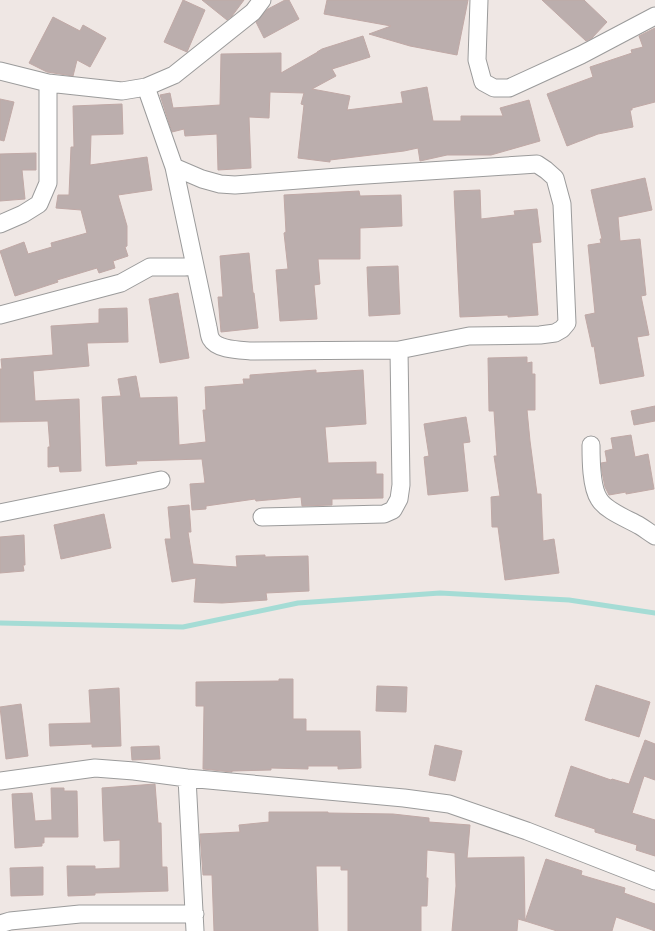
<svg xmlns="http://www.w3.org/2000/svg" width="655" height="931" viewBox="0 0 655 931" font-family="Helvetica,sans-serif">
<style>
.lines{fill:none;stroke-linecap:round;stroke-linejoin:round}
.stream{stroke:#a5dcd5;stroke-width:5}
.building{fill:#bbaead;stroke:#c0a9a6}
.minor-casing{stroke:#9b9b9b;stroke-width:19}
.minor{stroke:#fff;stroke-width:17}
</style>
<rect width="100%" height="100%" fill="#efe7e4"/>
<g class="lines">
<path class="stream" d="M 0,623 L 183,627 L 298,603 L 440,593 L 569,600 L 655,613"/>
</g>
<path class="building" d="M 183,0 L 205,10 L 187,52 L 164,42 Z
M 202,0 L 244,0 L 232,16 L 227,20 Z
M 285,0 L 289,0 L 299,19 L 264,38 L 256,22 L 268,9 Z
M 327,0 L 468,0 L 457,55 L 410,46 L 369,34 L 391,26 L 324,14 Z
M 542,0 L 584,0 L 607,22 L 592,38 L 586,41 Z
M 53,17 L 80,31 L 83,25 L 106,38 L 90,67 L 77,60 L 73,76 L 47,72 L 29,63 Z
M 655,28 L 655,102 L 632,108 L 632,110 L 630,110 L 633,127 L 598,134 L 567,146 L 547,94 L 593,77 L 590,67 L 632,53 L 631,50 L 643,47 L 639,36 Z
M 363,36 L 370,57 L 332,69 L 336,76 L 312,89 L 350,96 L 347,110 L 403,103 L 401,92 L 427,87 L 433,121 L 461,121 L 461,116 L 503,116 L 500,108 L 529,100 L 540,141 L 491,155 L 447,155 L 420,161 L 418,148 L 404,151 L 330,160 L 330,162 L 298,158 L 304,105 L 301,104 L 304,93 L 270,92 L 269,118 L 249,117 L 251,168 L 218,170 L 217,134 L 185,136 L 184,129 L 172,132 L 160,95 L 170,93 L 173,108 L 220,105 L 221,54 L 281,53 L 281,73 L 316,53 L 316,54 L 317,52 L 322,49 Z
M 0,99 L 14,102 L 4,141 L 0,140 Z
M 122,104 L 123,134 L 91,135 L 90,165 L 147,157 L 152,190 L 118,195 L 127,226 L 127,246 L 125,247 L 128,256 L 113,261 L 115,268 L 99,273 L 97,268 L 57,280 L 58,282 L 15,296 L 0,251 L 24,242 L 28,254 L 52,247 L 51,243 L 87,233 L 81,210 L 56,208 L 58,195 L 69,195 L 71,147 L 74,147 L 73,106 Z
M 36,153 L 36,170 L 22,170 L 25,199 L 0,201 L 0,154 Z
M 645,178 L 652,210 L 618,217 L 620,241 L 640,239 L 646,295 L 641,296 L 649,335 L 637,337 L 644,376 L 600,384 L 594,346 L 592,347 L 585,315 L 595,313 L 588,245 L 601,243 L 600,239 L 602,239 L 591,190 Z
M 480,190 L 481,219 L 515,215 L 514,211 L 537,209 L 541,242 L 532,243 L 538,315 L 508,317 L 508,315 L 460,317 L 454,191 Z
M 359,191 L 360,196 L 401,195 L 402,226 L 360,228 L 360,259 L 318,259 L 320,284 L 314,285 L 317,319 L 280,321 L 276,270 L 288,269 L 284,233 L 286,232 L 284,195 Z
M 249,253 L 253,293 L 254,293 L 258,328 L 221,332 L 218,297 L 223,297 L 220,256 Z
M 398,266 L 400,314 L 369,316 L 367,267 Z
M 178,293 L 189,358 L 160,363 L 149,299 Z
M 127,308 L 128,342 L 87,343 L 89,366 L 33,371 L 35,401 L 79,399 L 81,471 L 60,472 L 59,466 L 48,467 L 48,447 L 50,447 L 48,421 L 0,422 L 0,369 L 2,369 L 1,359 L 53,355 L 51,326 L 99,323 L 99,309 Z
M 527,357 L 527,363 L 532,362 L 532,374 L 535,374 L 535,410 L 527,410 L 530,441 L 537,494 L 541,494 L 543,541 L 554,539 L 559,573 L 505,580 L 498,527 L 492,527 L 491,497 L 500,496 L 494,456 L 497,456 L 494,411 L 489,411 L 488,358 Z
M 316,370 L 316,373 L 363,370 L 366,424 L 325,427 L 328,463 L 376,462 L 376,474 L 383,474 L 383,498 L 332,499 L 332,505 L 302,506 L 301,497 L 256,501 L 255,499 L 206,506 L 206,509 L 192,510 L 190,484 L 205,483 L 202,459 L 136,461 L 137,464 L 106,466 L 102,397 L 121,396 L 118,379 L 136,376 L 140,398 L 177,397 L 179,445 L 206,442 L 203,410 L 206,410 L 205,387 L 244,384 L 243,379 L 250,379 L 250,375 Z
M 655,406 L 655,421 L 634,425 L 631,411 Z
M 466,417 L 470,442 L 463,443 L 468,491 L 428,495 L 424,457 L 429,456 L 424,424 Z
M 631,435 L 635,457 L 648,454 L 654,489 L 626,494 L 626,492 L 609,495 L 605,487 L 602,472 L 601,463 L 607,462 L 605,451 L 613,449 L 611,438 Z
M 189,505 L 191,532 L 188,532 L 193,564 L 237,567 L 236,556 L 265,555 L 265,557 L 308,556 L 309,591 L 266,593 L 267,600 L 222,603 L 194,602 L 196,578 L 172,582 L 165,539 L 171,539 L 168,507 Z
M 104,514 L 111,548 L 61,559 L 54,525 Z
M 24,535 L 25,565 L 23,565 L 24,571 L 0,573 L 0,537 Z
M 279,679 L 293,679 L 293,719 L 306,719 L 306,731 L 360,731 L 361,768 L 338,769 L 338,766 L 308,766 L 308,769 L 271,768 L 271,770 L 232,771 L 232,772 L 203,769 L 204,706 L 196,706 L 196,682 L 279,681 Z
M 596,685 L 650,702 L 639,737 L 585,720 Z
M 377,686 L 407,687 L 406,712 L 376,711 Z
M 119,688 L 121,746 L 92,747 L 92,744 L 50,746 L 49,724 L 91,723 L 89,690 Z
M 21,704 L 28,756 L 6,759 L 0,707 Z
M 645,740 L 655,744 L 655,780 L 644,776 L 632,813 L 655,820 L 655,856 L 636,850 L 637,845 L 595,832 L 595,829 L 555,816 L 571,766 L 611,780 L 612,779 L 629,784 Z
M 435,745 L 462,751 L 455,781 L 429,775 Z
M 159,746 L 160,759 L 132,760 L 131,747 Z
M 155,784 L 158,823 L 161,823 L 162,867 L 167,867 L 168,891 L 95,893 L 95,895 L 68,896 L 67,866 L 95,866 L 95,869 L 120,868 L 120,840 L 104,841 L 102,788 Z
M 51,788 L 64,788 L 64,791 L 77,791 L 78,837 L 44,837 L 44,843 L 42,843 L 42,846 L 15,848 L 12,794 L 32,793 L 35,821 L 52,820 Z
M 269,812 L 328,812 L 328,813 L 393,814 L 429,818 L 429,822 L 470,825 L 467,858 L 524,857 L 525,921 L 518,919 L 517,931 L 452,931 L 456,886 L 455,853 L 427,850 L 426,878 L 428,878 L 427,906 L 421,906 L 421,931 L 348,931 L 348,870 L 341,870 L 341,866 L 316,866 L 318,931 L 214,931 L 212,875 L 203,875 L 200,834 L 240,832 L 239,825 L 269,822 Z
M 546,859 L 582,871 L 581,875 L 625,888 L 624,893 L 655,904 L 655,931 L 616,917 L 612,931 L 557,931 L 525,921 Z
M 43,867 L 43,895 L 11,896 L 10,868 Z"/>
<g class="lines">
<g class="minor-casing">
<path id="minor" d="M 479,0 L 477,60 L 483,82 L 494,88 L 509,88 L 581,55 L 655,16
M 0,71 L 48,83 L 122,91 L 146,87 L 174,75 L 253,12 L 262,0
M 146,87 L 174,167 L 208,327 C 209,331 209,336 211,339 C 217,350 240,350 251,351 L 399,350 L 469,336 L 540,335 L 555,333 L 562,329 L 567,323 L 562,204 L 555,178 L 546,170 L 537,164 L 351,176 L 235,185 L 220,184 L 202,179 L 174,167
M 0,224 L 23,214 L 39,204 L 48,183 L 48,83
M 0,315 L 121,283 L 150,267 L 184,267 L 195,266
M 591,445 C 591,459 591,487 599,499 C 606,511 628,519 640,526 C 645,529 650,533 655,536
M 0,513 L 161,480
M 262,517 L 384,514 L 393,510 L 399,499 L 401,485 L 399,350
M 187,778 L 195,931
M 0,781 L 95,768 L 134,771 L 187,778 L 404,798 L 449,804 L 527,831 L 655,881
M 0,924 L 10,921 L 80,914 L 195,914"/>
</g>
<use href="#minor" class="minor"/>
</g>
</svg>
